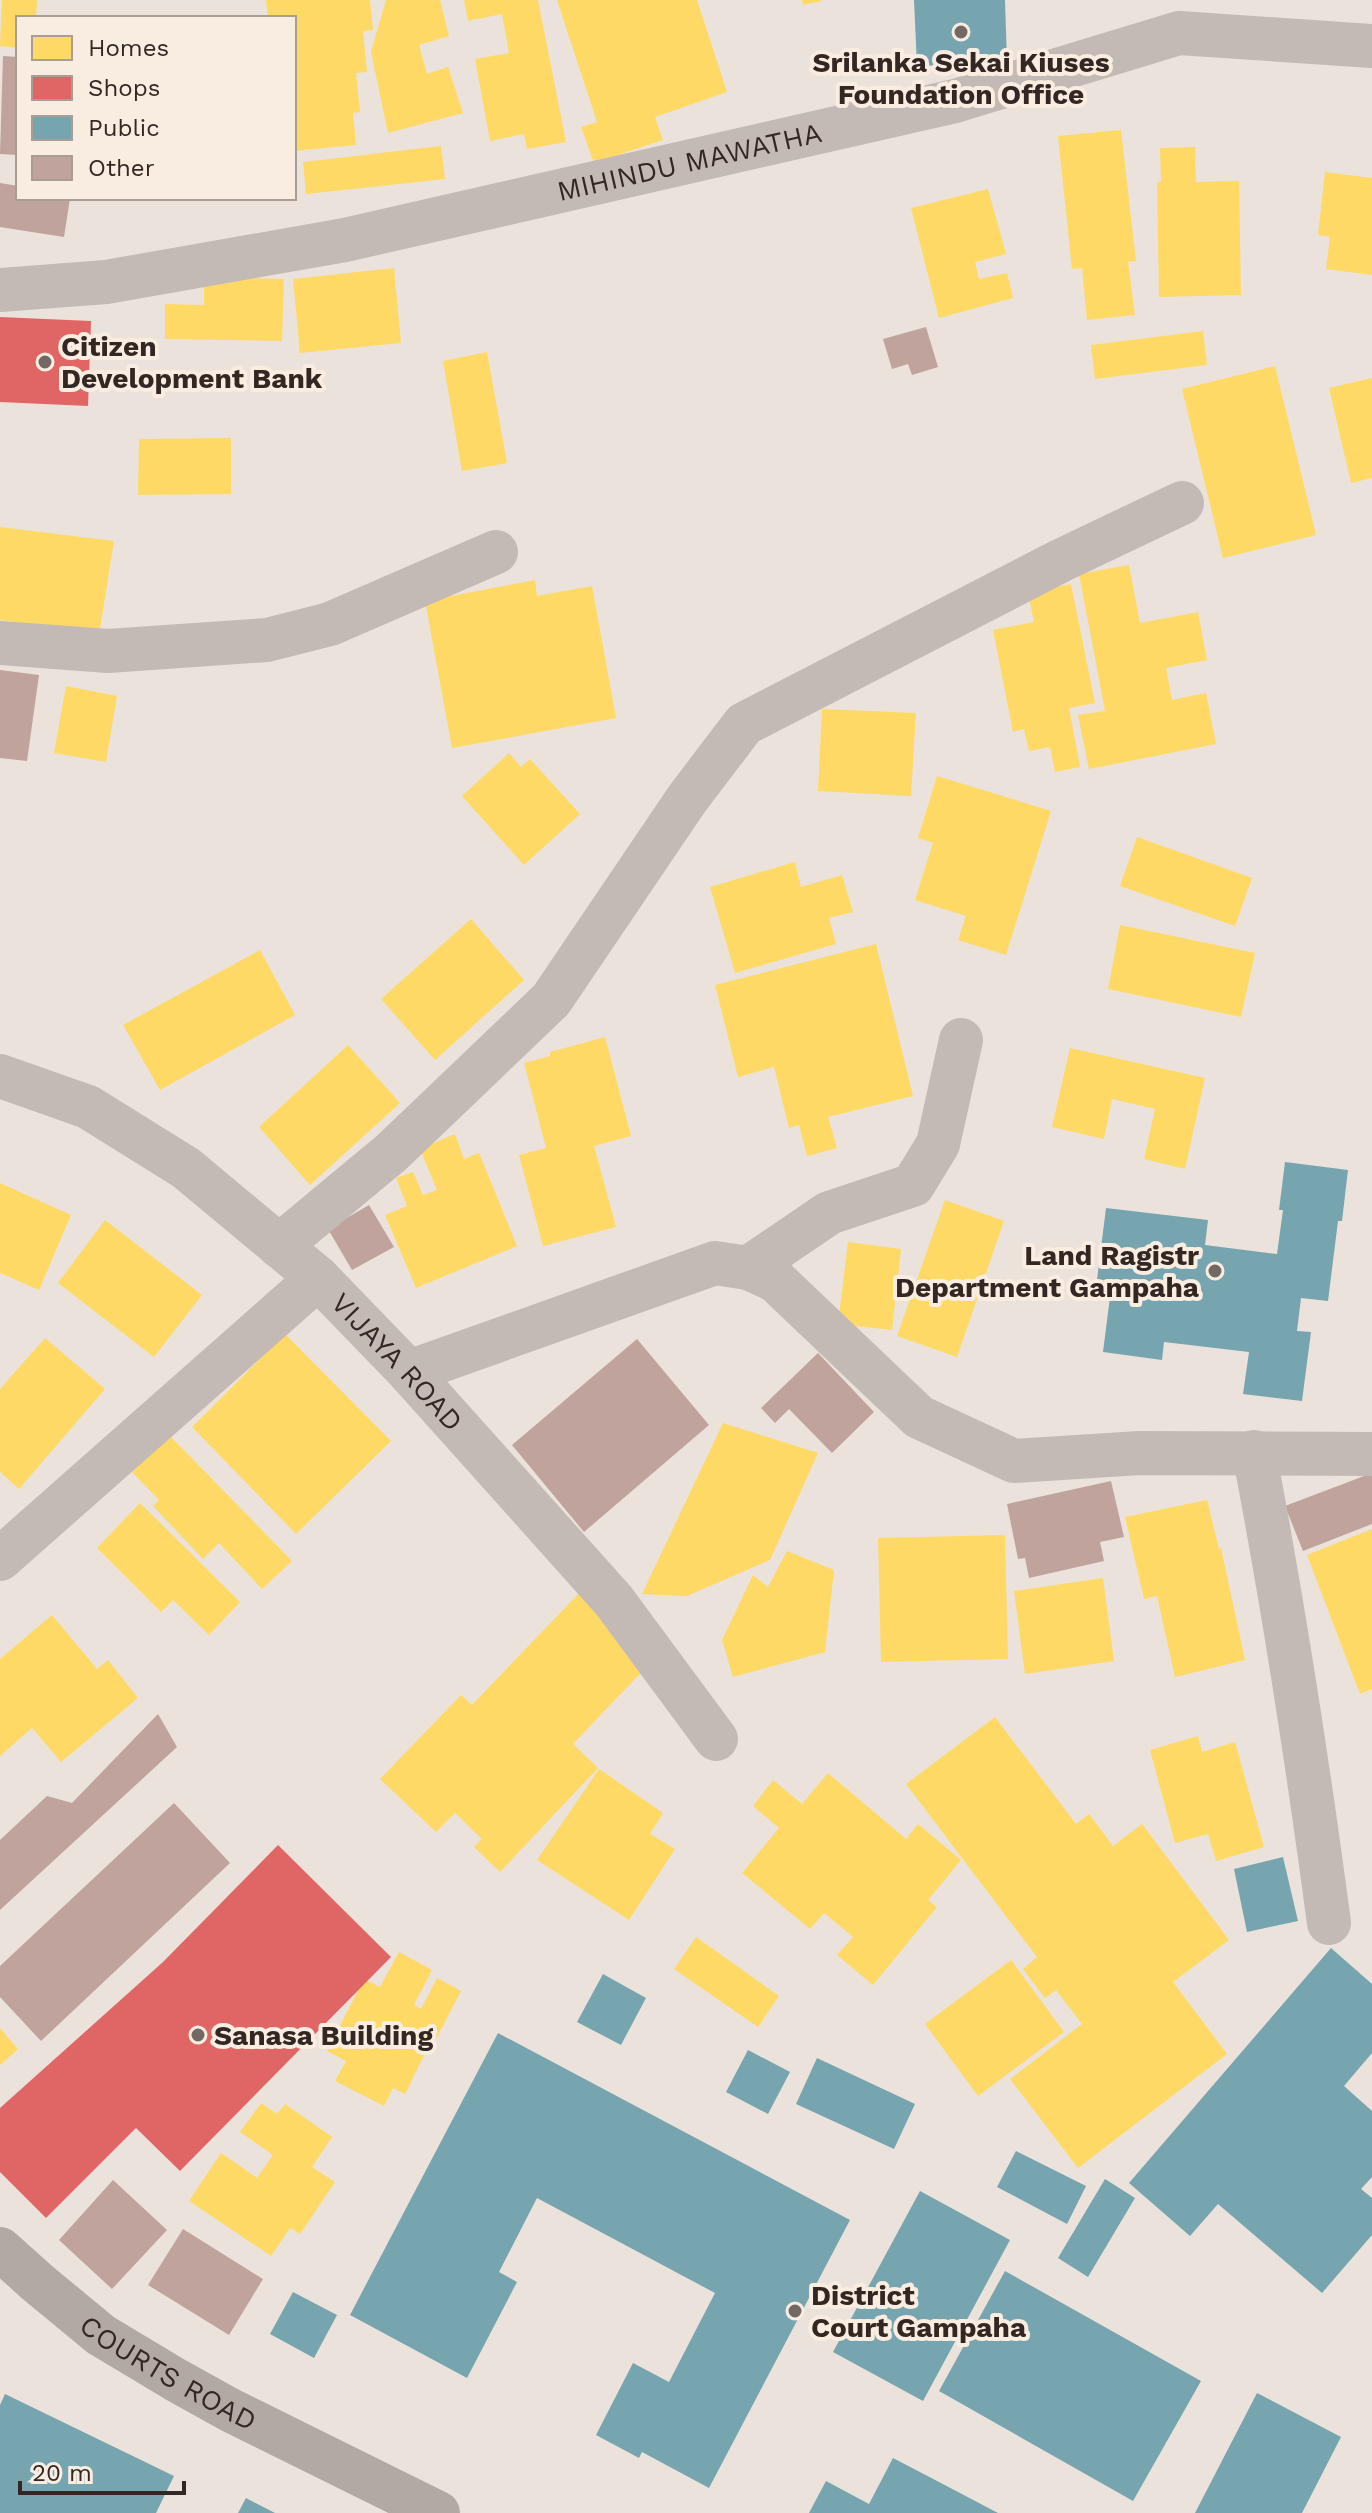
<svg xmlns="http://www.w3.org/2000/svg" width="1372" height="2513" viewBox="0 0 1372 2513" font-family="'Work Sans',sans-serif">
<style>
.homes{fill:#ffd966}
.shops{fill:#e06666}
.public{fill:#76a5af}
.building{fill:#bfa39c}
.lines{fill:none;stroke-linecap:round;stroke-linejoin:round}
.minor{stroke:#c3bab5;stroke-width:44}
.major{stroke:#b2a9a4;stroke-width:44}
.poi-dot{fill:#736864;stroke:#f9ece1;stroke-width:3}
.labels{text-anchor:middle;stroke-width:8;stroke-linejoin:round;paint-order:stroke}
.poi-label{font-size:28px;font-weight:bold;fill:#332724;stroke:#f9ece1;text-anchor:start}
.street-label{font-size:28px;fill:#332724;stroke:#f9ece1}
</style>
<rect width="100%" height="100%" fill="#ebe2db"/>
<path class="homes" d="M 2,0 L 37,0 L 36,18 L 18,18 L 18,48 L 0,46 Z
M 266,0 L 370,0 L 373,30 L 363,31 L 367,72 L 356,73 L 360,112 L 353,113 L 356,145 L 294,151 L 294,18 L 268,18 Z
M 386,0 L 440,0 L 449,36 L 419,45 L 427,74 L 448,67 L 463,113 L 388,133 L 371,52 Z
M 464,0 L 538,0 L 566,142 L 527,149 L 524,134 L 490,141 L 475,59 L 509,53 L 502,14 L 468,21 Z
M 557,0 L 697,0 L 727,92 L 655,117 L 663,140 L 594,163 L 581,127 L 597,122 Z
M 802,0 L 821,0 L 821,1 L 803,5 Z
M 1121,130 L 1136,261 L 1128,262 L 1135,315 L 1087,320 L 1082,268 L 1072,269 L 1058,136 Z
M 441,146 L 445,179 L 306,194 L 303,162 Z
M 1195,147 L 1196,182 L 1239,181 L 1241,295 L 1159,297 L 1157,182 L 1161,182 L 1160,148 Z
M 1325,172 L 1372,178 L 1372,275 L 1326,269 L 1330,237 L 1318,235 Z
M 988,189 L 1006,254 L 975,262 L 979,279 L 1007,273 L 1013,298 L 939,318 L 911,208 Z
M 394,268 L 401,343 L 300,353 L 293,279 Z
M 204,277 L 284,279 L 282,341 L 165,339 L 165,304 L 204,305 Z
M 1203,331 L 1207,365 L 1095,379 L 1091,345 Z
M 487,352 L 507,463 L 462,471 L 443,361 Z
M 1275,366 L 1316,535 L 1223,558 L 1182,389 Z
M 1372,378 L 1372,478 L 1351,483 L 1329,388 Z
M 231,438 L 231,494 L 138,495 L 139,439 Z
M 0,527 L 114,541 L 99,635 L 0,620 Z
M 1129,565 L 1140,623 L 1198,612 L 1207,660 L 1166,668 L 1172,700 L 1206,693 L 1216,744 L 1089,769 L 1078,715 L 1105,711 L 1079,574 Z
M 535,580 L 537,596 L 592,586 L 616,718 L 452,748 L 425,601 Z
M 1071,584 L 1095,703 L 1069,708 L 1080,767 L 1055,772 L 1050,747 L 1029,751 L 1024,729 L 1013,732 L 993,630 L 1034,622 L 1028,593 Z
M 66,686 L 117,696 L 106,762 L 54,753 Z
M 822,709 L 916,713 L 911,796 L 818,791 Z
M 509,753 L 521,767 L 530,759 L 580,814 L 524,865 L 462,796 Z
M 937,776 L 1051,811 L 1006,955 L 958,940 L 966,916 L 915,900 L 933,843 L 918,838 Z
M 1137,837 L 1252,878 L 1235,926 L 1120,886 Z
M 795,862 L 801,887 L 842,875 L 853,912 L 829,918 L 836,944 L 735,973 L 710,887 Z
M 471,919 L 524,980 L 435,1060 L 381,999 Z
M 1120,925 L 1255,953 L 1241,1017 L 1108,989 Z
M 876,944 L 913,1096 L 828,1117 L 837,1148 L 807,1156 L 799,1125 L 789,1128 L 774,1067 L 738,1077 L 715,985 Z
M 260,950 L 295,1015 L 160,1090 L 123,1025 Z
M 605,1037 L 631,1136 L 594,1146 L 616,1227 L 543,1246 L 519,1155 L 546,1148 L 524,1063 L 550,1056 L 550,1052 Z
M 348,1045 L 400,1103 L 310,1185 L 259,1127 Z
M 1070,1048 L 1205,1078 L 1185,1169 L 1144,1159 L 1155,1109 L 1112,1099 L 1104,1139 L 1052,1127 Z
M 455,1134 L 464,1159 L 479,1153 L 517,1246 L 416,1288 L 385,1215 L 407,1206 L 396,1178 L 413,1172 L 423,1195 L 437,1190 L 420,1149 Z
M 0,1183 L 71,1215 L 39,1290 L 0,1273 Z
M 945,1200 L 1004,1221 L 957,1357 L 897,1336 Z
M 105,1220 L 202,1295 L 154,1357 L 58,1283 Z
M 848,1242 L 901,1249 L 892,1330 L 838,1324 Z
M 285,1334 L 391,1441 L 296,1534 L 192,1427 Z
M 45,1338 L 105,1389 L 19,1489 L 0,1472 L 0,1389 Z
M 723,1423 L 818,1453 L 770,1560 L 687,1596 L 642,1594 Z
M 170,1436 L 292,1561 L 262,1589 L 219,1543 L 203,1559 L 153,1506 L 159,1500 L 132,1472 Z
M 1207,1500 L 1219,1549 L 1221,1548 L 1245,1660 L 1175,1677 L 1157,1596 L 1144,1599 L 1125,1517 Z
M 140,1503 L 240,1602 L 209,1635 L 173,1600 L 161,1612 L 97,1548 Z
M 1372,1529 L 1372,1689 L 1360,1694 L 1307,1555 Z
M 1005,1535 L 1008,1659 L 881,1662 L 878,1538 Z
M 787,1551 L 834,1570 L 825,1652 L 733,1677 L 722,1640 L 753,1575 L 768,1587 Z
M 1103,1578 L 1114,1661 L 1025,1674 L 1014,1591 Z
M 582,1590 L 654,1659 L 573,1744 L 598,1768 L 500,1872 L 474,1847 L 482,1839 L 455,1813 L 436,1832 L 380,1779 L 461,1695 L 472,1705 Z
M 52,1615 L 97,1669 L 108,1660 L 138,1698 L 61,1762 L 32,1728 L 0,1756 L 0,1659 Z
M 995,1717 L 1076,1824 L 1089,1814 L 1113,1846 L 1142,1824 L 1229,1940 L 1173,1982 L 1227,2054 L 1078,2168 L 1010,2079 L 1082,2024 L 1056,1990 L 1045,1998 L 1023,1969 L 1037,1957 L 906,1784 Z
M 1198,1736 L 1202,1752 L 1235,1742 L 1264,1847 L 1216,1861 L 1208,1834 L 1175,1843 L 1150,1750 Z
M 599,1769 L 663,1813 L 650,1834 L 675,1849 L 629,1920 L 537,1860 Z
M 828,1773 L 906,1839 L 918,1824 L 961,1860 L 928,1900 L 937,1907 L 873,1985 L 837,1955 L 853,1937 L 824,1913 L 810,1929 L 742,1873 L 779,1828 L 753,1806 L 773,1780 L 802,1804 Z
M 696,1937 L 779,1996 L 758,2027 L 674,1969 Z
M 399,1952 L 432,1970 L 414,2005 L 421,2009 L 437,1978 L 461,1991 L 436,2039 L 433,2037 L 405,2094 L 393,2088 L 384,2106 L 335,2081 L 346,2061 L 327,2051 L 364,1979 L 380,1987 Z
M 1011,1960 L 1064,2032 L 978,2096 L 925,2024 Z
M 0,2028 L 18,2049 L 0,2065 Z
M 261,2103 L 277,2114 L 285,2104 L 332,2137 L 312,2167 L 335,2182 L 300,2234 L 290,2228 L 271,2256 L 189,2201 L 221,2153 L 257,2178 L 273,2155 L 240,2132 Z"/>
<path class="shops" d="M 0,317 L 91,321 L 88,406 L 0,402 Z
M 278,1845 L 391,1957 L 180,2171 L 136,2128 L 46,2218 L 0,2172 L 0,2108 L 163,1962 Z"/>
<path class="public" d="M 914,0 L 1005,0 L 1007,63 L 917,66 Z
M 1285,1162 L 1348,1170 L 1342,1221 L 1338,1221 L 1328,1301 L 1301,1298 L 1297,1331 L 1311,1332 L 1302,1401 L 1243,1394 L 1249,1352 L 1164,1342 L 1162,1360 L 1103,1352 L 1111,1289 L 1096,1288 L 1106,1208 L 1208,1220 L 1205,1245 L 1277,1254 L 1283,1210 L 1279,1210 Z
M 1283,1857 L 1298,1921 L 1247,1932 L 1234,1869 Z
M 1331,1948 L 1372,1984 L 1372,2053 L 1344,2086 L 1372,2111 L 1372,2177 L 1361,2189 L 1372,2198 L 1372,2235 L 1322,2293 L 1218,2204 L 1190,2236 L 1129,2183 Z
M 603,1974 L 646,1998 L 621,2045 L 577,2022 Z
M 498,2033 L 850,2220 L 709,2488 L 642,2452 L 639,2458 L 596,2435 L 633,2363 L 669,2382 L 715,2293 L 537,2198 L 499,2272 L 517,2282 L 467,2378 L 350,2315 Z
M 748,2050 L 790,2072 L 768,2114 L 726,2092 Z
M 817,2058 L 915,2104 L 894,2149 L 796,2104 Z
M 1016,2151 L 1086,2186 L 1067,2224 L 997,2187 Z
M 1105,2179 L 1135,2198 L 1088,2277 L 1058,2258 Z
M 920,2191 L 1010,2240 L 923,2401 L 833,2352 Z
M 1005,2271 L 1201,2381 L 1133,2501 L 939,2391 Z
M 293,2292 L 337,2315 L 314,2358 L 270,2334 Z
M 1257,2393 L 1341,2437 L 1302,2513 L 1195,2513 Z
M 5,2394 L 174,2476 L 156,2513 L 0,2513 L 0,2405 Z
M 893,2458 L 939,2482 L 998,2513 L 809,2513 L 826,2481 L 869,2504 Z
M 246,2498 L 275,2513 L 238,2513 Z"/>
<path class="building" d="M 3,56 L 18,57 L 18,155 L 0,154 Z
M 0,183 L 18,186 L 18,198 L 70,198 L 64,237 L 0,227 Z
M 926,327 L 938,367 L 912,375 L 908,364 L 892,369 L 883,339 Z
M 0,670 L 39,675 L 27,761 L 0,758 Z
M 369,1205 L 394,1247 L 352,1270 L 328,1229 Z
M 637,1339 L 709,1425 L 584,1532 L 512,1445 Z
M 818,1353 L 874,1412 L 832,1453 L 789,1409 L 775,1423 L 761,1408 Z
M 1372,1473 L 1372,1524 L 1303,1551 L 1285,1506 Z
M 1111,1481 L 1124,1537 L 1100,1542 L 1104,1561 L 1029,1578 L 1025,1558 L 1018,1559 L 1007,1504 Z
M 158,1714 L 177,1747 L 0,1910 L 0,1840 L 47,1796 L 72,1803 Z
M 174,1803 L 230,1863 L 41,2041 L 0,1997 L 0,1966 Z
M 113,2180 L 167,2230 L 112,2289 L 59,2240 Z
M 183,2229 L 263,2279 L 229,2335 L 148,2285 Z"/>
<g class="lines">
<g class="minor">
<path id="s1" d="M 0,290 L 106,282 L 345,240 L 955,101 L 1179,33 L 1372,46"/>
<path d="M 0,643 L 108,651 L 267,640 L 330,624 L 496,552"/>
<path id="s2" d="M 0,1076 L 88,1107 L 186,1168 L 318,1278 L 409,1372 L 614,1601 L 716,1739"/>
<path d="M 279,1246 L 392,1152 L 551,1000 L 687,799 L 744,724 L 1060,561 L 1182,503"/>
<path d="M 748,1268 L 829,1213 L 913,1185 L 938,1144 L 961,1040"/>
<path d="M 409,1372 L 715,1263 L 748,1268 L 775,1280 L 919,1417 L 1014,1461 L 1140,1453 L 1372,1454"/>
<path d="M 1254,1452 C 1284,1609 1308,1765 1329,1923"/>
<path d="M 0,1559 L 318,1278"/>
</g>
<path class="major" id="s3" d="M 0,2249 L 38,2283 L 101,2335 L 176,2380 L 230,2410 L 438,2513"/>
</g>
<g class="poi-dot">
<circle cx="961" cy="32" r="8"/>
<circle cx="45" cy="362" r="8"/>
<circle cx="1215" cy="1271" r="8"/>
<circle cx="198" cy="2035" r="8"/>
<circle cx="795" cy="2311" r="8"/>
</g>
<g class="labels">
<g class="poi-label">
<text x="961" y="72" text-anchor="middle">Srilanka Sekai Kiuses<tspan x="961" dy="32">Foundation Office</tspan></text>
<text x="61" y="356">Citizen<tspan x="61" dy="32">Development Bank</tspan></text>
<text x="1199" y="1265" text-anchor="end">Land Ragistr<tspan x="1199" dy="32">Department Gampaha</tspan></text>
<text x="214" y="2045">Sanasa Building</text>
<text x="811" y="2305">District<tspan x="811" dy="32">Court Gampaha</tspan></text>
</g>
<g class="street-label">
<text dy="10" stroke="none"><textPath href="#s1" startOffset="702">MIHINDU MAWATHA</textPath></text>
<text dy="10" stroke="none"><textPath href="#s2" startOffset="496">VIJAYA ROAD</textPath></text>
<text dy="10" stroke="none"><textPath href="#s3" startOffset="210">COURTS ROAD</textPath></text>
</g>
</g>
<rect x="16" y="16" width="280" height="184" fill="#f9ece1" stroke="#aa9d95" stroke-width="2"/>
<rect x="32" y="36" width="40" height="24" fill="#ffd966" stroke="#aa9d95" stroke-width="2"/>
<text x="88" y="56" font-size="24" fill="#332724">Homes</text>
<rect x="32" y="76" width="40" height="24" fill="#e06666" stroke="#aa9d95" stroke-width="2"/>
<text x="88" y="96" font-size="24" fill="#332724">Shops</text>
<rect x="32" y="116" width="40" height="24" fill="#76a5af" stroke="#aa9d95" stroke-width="2"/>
<text x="88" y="136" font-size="24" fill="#332724">Public</text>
<rect x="32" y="156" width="40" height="24" fill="#bfa39c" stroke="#aa9d95" stroke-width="2"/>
<text x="88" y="176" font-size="24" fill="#332724">Other</text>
<path d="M20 2481v12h164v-12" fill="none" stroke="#332724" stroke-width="4"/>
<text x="32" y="2481" font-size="24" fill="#332724" stroke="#f9ece1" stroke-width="6" paint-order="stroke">20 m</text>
</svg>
